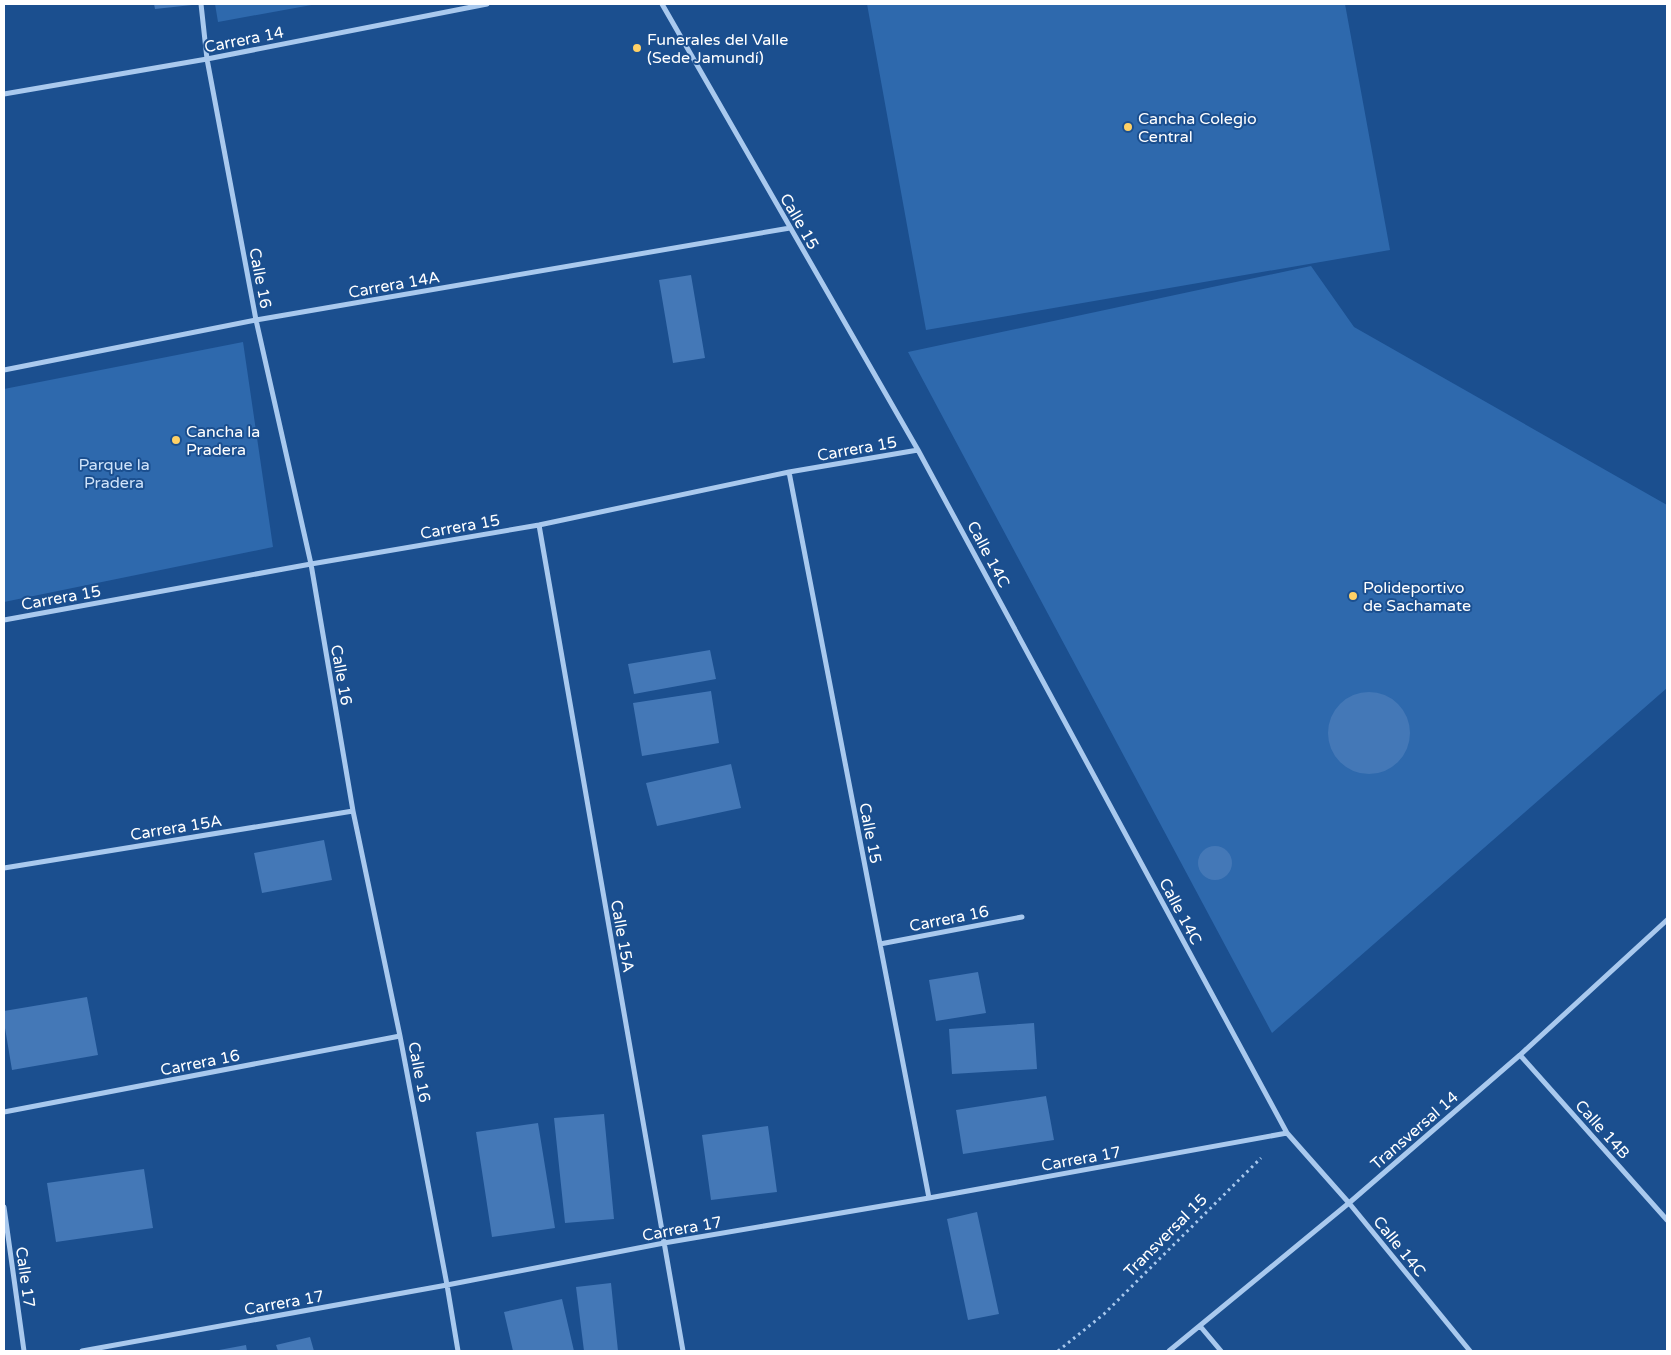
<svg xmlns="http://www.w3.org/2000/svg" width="1671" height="1355" viewBox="0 0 1671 1355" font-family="'Varela Round',sans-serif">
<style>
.green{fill:#2e69ad}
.building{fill:#4478b7}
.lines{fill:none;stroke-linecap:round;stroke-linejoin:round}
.path{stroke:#a9c9ee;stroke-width:3;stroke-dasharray:2.5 4;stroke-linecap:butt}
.minor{stroke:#a9c9ee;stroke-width:5}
.poi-dot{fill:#ffd166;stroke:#1b4f8f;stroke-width:2}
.labels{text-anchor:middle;stroke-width:4;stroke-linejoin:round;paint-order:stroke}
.street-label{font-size:16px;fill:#fff;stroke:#1b4f8f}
.poi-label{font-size:16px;fill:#fff;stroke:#1b4f8f;text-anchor:start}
.park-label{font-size:16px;fill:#cfe3fa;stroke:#1b4f8f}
</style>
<rect width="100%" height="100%" fill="#1b4f8f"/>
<path class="green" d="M 215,4 L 317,4 L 218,22 Z
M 867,4 L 1345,4 L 1390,250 L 926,330 Z
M 1311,266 L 1354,327 L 1667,505 L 1667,688 L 1272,1033 L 908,352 Z
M 243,342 L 273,547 L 4,602 L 4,389 Z"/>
<path class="building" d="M 154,4 L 192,4 L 192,5 L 155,9 Z
M 691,275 L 705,358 L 673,363 L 659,280 Z
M 710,650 L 716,679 L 634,694 L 628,664 Z
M 711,691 L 719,743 L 642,756 L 633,703 Z
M1328 733a41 41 0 1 1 82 0a41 41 0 1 1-82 0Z
M 731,764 L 741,808 L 657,826 L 646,783 Z
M 324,840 L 332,880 L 262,893 L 254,853 Z
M1198 863a17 17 0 1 1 34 0a17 17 0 1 1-34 0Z
M 978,972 L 986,1013 L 936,1021 L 929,980 Z
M 87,997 L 98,1055 L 12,1070 L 4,1022 L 4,1011 Z
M 1034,1023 L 1037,1069 L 952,1074 L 949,1029 Z
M 1046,1096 L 1054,1140 L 963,1154 L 956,1110 Z
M 604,1114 L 614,1219 L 565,1223 L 554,1118 Z
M 538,1123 L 555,1228 L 492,1237 L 476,1132 Z
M 768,1126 L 777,1192 L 711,1200 L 702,1135 Z
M 144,1169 L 153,1228 L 56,1242 L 47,1183 Z
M 977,1212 L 999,1314 L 968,1320 L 947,1219 Z
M 611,1283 L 618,1351 L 584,1351 L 576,1287 Z
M 562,1299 L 574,1351 L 513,1351 L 504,1312 Z
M 310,1337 L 314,1351 L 278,1351 L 276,1345 Z
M 246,1345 L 247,1351 L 219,1351 L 219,1350 Z"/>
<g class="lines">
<path class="path" d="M 1058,1351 L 1104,1314 L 1261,1158"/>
<path class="minor" d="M 201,4 L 207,59 L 256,320 L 311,564 L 353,811 L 400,1036 L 447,1285 L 458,1351
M 662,4 L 918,450 L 1287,1133 L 1349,1203 L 1470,1351
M 4,94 L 207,59 L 487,4
M 4,370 L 256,320 L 790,228
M 789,472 L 929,1198
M 539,525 L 683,1351
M 4,620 L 311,564 L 539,525 L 789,472 L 918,450
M 4,868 L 353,811
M 880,944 L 1022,917
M 1520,1055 L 1667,1220
M 4,1112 L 400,1036
M 4,1207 L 24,1351
M 1200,1326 L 1221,1351
M 82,1351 L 447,1285 L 664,1243 L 929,1198 L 1287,1133
M 1169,1351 L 1349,1203 L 1520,1055 L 1667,920"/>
</g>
<g class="poi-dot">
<circle cx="637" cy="48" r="5"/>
<circle cx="1128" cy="127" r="5"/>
<circle cx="176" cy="440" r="5"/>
<circle cx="1353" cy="596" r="5"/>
</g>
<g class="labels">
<g class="street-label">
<text transform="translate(244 39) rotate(-11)" y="6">Carrera 14</text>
<text transform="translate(800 221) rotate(60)" y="6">Calle 15</text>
<text transform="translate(261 278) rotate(79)" y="6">Calle 16</text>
<text transform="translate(394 284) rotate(-10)" y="6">Carrera 14A</text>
<text transform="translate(857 448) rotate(-10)" y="6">Carrera 15</text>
<text transform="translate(460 526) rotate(-10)" y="6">Carrera 15</text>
<text transform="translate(989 554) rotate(62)" y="6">Calle 14C</text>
<text transform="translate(61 597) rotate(-10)" y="6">Carrera 15</text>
<text transform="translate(342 675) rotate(80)" y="6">Calle 16</text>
<text transform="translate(176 827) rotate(-9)" y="6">Carrera 15A</text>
<text transform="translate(871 833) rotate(79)" y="6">Calle 15</text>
<text transform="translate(1181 911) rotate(62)" y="6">Calle 14C</text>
<text transform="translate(949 918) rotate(-11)" y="6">Carrera 16</text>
<text transform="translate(623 936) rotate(80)" y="6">Calle 15A</text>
<text transform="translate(200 1062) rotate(-11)" y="6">Carrera 16</text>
<text transform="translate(420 1072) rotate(79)" y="6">Calle 16</text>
<text transform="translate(1603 1129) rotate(48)" y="6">Calle 14B</text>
<text transform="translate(1414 1130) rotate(-41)" y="6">Transversal 14</text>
<text transform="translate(1081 1158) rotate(-10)" y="6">Carrera 17</text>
<text transform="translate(682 1228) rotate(-10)" y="6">Carrera 17</text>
<text transform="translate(1165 1235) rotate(-45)" y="6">Transversal 15</text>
<text transform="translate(1400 1246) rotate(51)" y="6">Calle 14C</text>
<text transform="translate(26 1277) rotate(82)" y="6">Calle 17</text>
<text transform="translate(284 1302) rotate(-10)" y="6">Carrera 17</text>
</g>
<g class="poi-label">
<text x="647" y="45">Funerales del Valle<tspan x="647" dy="18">(Sede Jamundí)</tspan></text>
<text x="1138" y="124">Cancha Colegio<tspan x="1138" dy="18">Central</tspan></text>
<text x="186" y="437">Cancha la<tspan x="186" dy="18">Pradera</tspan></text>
<text x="1363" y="593">Polideportivo<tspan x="1363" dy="18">de Sachamate</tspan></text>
</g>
<g class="park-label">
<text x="114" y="470">Parque la<tspan x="114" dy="18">Pradera</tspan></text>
</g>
</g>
<rect width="1671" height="1355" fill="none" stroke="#ffffff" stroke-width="10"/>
</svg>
